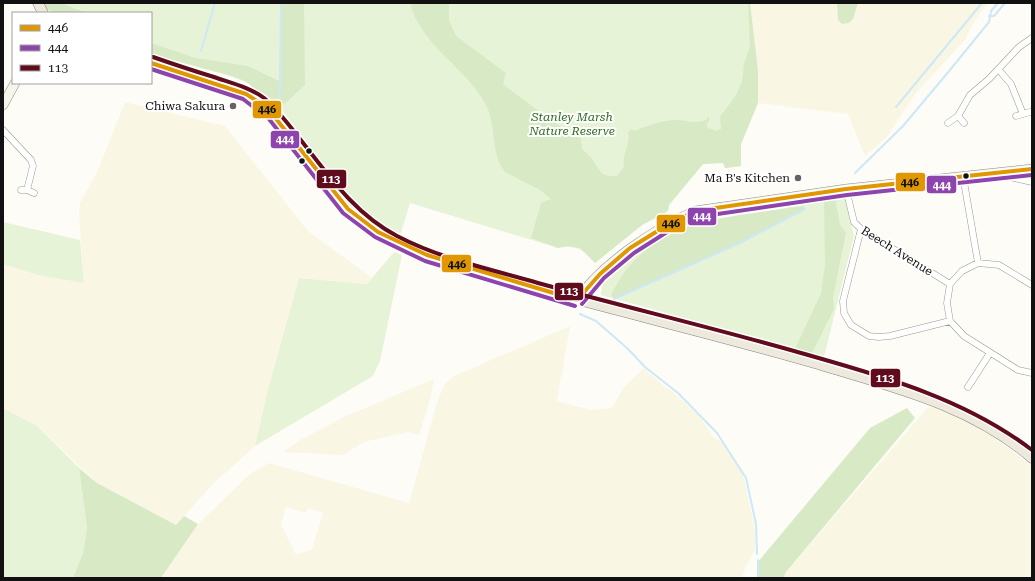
<svg xmlns="http://www.w3.org/2000/svg" width="1035" height="581" viewBox="0 0 1035 581" font-family="'Roboto Serif',serif">
<style>
.farmland{fill:#f9f7e4;fill-rule:evenodd}
.green{fill:#e7f3d7}
.forest{fill:#d8eac5}
.lines{fill:none;stroke-linecap:round;stroke-linejoin:round}
.stream{stroke:#cde8f7;stroke-width:2}
.street-casing{stroke:#979795;stroke-width:7}
.secondary-casing{stroke:#8e8d8b;stroke-width:10}
.primary-casing{stroke:#858482;stroke-width:11}
.street{stroke:#fffffe;stroke-width:6}
.secondary{stroke:#f6f4eb;stroke-width:9}
.primary{stroke:#ede9dc;stroke-width:10}
.bus-1-casing{stroke:#fff;stroke-width:7}
.bus-2-casing{stroke:#fff;stroke-width:7}
.bus-3-casing{stroke:#fff;stroke-width:7}
.bus-1{stroke:#e09702;stroke-width:4}
.bus-2{stroke:#8e44ad;stroke-width:4}
.bus-3{stroke:#600c1c;stroke-width:4}
.poi-dot{fill:#646362;stroke:#fff;stroke-width:1.5}
.bus-dot{fill:#111;stroke:#fff;stroke-width:1.5}
.labels{text-anchor:middle;stroke-width:4;stroke-linejoin:round;paint-order:stroke}
.poi-label{font-size:12px;fill:#111;stroke:#fff;text-anchor:end}
.park-label{font-size:12px;font-style:italic;fill:#2f6b1f;stroke:#fff}
.street-label{font-size:12px;fill:#111;stroke:#fff}
.line-badge{stroke:#fff;stroke-width:1.5}
.badge-label{font-size:11px;text-anchor:middle;font-weight:bold;fill:#fff}
.pale-badge-label{font-size:11px;text-anchor:middle;font-weight:bold;fill:#111}
</style>
<rect width="100%" height="100%" fill="#fdfcf7"/>
<path class="farmland" d="M 750,3 L 987,3 L 971,27 L 965,40 L 915,94 L 887,137 L 865,156 L 848,114 L 758,103 L 758,71 Z
M 125,102 L 225,126 L 308,231 L 372,278 L 367,284 L 299,278 L 267,393 L 255,446 L 213,484 L 176,525 L 97,483 L 37,426 L 3,408 L 3,264 L 84,283 L 79,213 L 80,203 L 98,170 Z
M 570,326 L 557,401 L 591,410 L 612,408 L 624,387 L 644,368 L 666,388 L 672,391 L 700,417 L 712,435 L 725,445 L 743,475 L 755,529 L 755,550 L 746,566 L 742,578 L 161,578 L 198,524 L 250,474 L 269,463 L 409,503 L 438,399 L 445,384 L 454,376 ZM 286,507 L 306,513 L 308,508 L 323,513 L 312,549 L 296,555 L 281,524 Z
M 434,379 L 430,400 L 419,435 L 408,432 L 364,442 L 343,455 L 283,452 L 302,439 L 346,416 Z
M 929,406 L 959,416 L 981,428 L 1032,466 L 1032,578 L 783,578 L 786,572 Z"/>
<path class="green" d="M 42,3 L 750,3 L 758,71 L 758,103 L 741,144 L 741,166 L 725,168 L 723,163 L 703,164 L 669,205 L 668,211 L 642,225 L 595,263 C 585,249 575,245 558,248 L 410,203 L 400,236 L 373,221 L 355,206 L 278,110 L 248,83 L 227,75 L 151,54 L 151,13 L 53,13 L 45,8 Z
M 844,195 L 854,236 L 824,357 L 601,295 L 602,284 C 625,264 650,242 679,229 C 700,220 725,218 748,215 C 780,209 812,203 844,195 Z
M 3,222 L 80,240 L 84,283 L 38,275 L 3,264 Z
M 394,252 L 402,255 L 380,361 L 373,376 L 255,446 L 267,393 L 299,278 L 367,284 Z
M 3,408 L 37,426 L 79,468 L 87,528 L 83,553 L 73,578 L 3,578 Z"/>
<path class="forest" d="M 42,3 L 62,3 L 86,13 C 72,13 49,18 42,3 Z
M 281,3 L 304,3 L 305,85 L 278,110 L 248,83 L 238,78 L 151,54 L 151,43 L 196,58 L 248,66 L 279,81 Z
M 410,3 L 449,3 L 449,20 L 456,36 L 506,73 L 503,84 C 515,93 567,135 578,135 L 581,139 L 582,149 C 585,152 589,155 592,159 C 601,170 598,177 617,176 L 624,167 C 621,155 631,145 628,132 L 632,129 L 634,131 C 647,126 662,120 677,120 C 688,120 696,125 707,119 L 709,115 L 709,122 L 706,124 L 708,128 L 717,131 L 721,129 L 720,117 L 736,95 L 742,81 L 744,63 L 750,47 L 748,3 L 750,3 L 758,71 L 758,103 L 741,144 L 741,166 L 725,168 L 723,163 L 703,164 L 669,205 L 668,211 L 642,225 L 595,263 L 580,248 L 567,246 L 558,248 L 531,238 L 541,203 L 551,199 L 540,190 L 505,172 C 490,154 497,126 486,105 C 466,67 421,46 410,3 Z
M 837,3 L 858,3 L 853,19 L 849,23 L 842,24 L 838,20 Z
M 835,198 L 840,225 L 846,233 L 833,297 L 834,309 L 811,355 L 794,351 L 821,293 L 825,265 L 824,201 Z
M 803,206 L 805,209 L 742,242 L 614,299 L 611,295 C 649,216 728,218 803,206 Z
M 907,408 L 915,418 L 786,572 L 783,578 L 757,578 L 757,563 L 870,428 Z
M 79,468 L 97,483 L 176,525 L 184,516 L 198,524 L 161,578 L 73,578 L 83,553 L 87,528 Z"/>
<g class="lines">
<path class="stream" d="M 989,16 L 994,16 L 1005,3
M 201,51 L 215,3
M 276,104 L 280,90 L 281,3
M 896,107 L 982,3
M 855,173 L 903,126 L 950,70 L 989,22 L 991,11 L 998,3
M 614,299 L 742,242 L 805,209
M 580,314 L 596,321 L 627,348 L 645,367 L 678,393 L 717,433 L 746,478 L 756,524 L 757,554
M 758,560 L 760,578"/>
<g class="street-casing">
<path id="street" d="M 998,69 L 1011,84 L 1023,114
M 958,116 L 970,95 L 989,79 L 1019,47 L 1032,38
M 1016,116 L 1030,112
M 948,123 L 958,116 L 964,123
M 3,130 L 31,160 L 33,166 L 27,190
M 1003,173 L 1014,178 L 1032,182
M 963,176 L 978,263
M 846,189 L 854,222 L 861,229 L 950,284
M 21,190 L 27,190 L 34,193
M 861,229 L 843,301 L 844,313 L 851,325 L 869,336 L 879,337 L 890,336 L 950,321
M 1032,285 L 999,265 L 978,263 L 962,271 L 950,284 L 947,303 L 950,321 L 964,336 L 1018,370 L 1032,373
M 968,387 L 990,353"/>
</g>
<g class="secondary-casing">
<path id="secondary" d="M 3,105 L 15,83
M 577,300 C 600,265 657,227 695,211 L 846,189 L 1032,169"/>
</g>
<g class="primary-casing">
<path id="primary" d="M 38,3 L 43,13
M 151,63 L 246,94 L 260,103 L 273,115 C 288,134 303,153 318,172 C 337,195 353,217 378,232 C 422,259 479,273 528,286 C 624,313 722,336 818,364 C 893,387 971,405 1032,458"/>
</g>
<use href="#street" class="street"/>
<use href="#secondary" class="secondary"/>
<use href="#primary" class="primary"/>
<g class="bus-1-casing">
<path id="bus-1" d="M 151,63 L 246,94 L 260,103 L 273,115 L 348,209 L 378,232 L 427,255 L 577,300
M 577,300 L 600,274 L 630,248 L 664,227 L 695,211 L 846,189 L 1032,169"/>
</g>
<g class="bus-2-casing">
<path id="bus-2" d="M 151,69 L 243,99 L 269,119 L 343,213 L 375,237 L 425,261 L 575,306
M 582,304 L 604,278 L 634,253 L 667,232 L 697,217 L 847,195 L 1032,175"/>
</g>
<g class="bus-3-casing">
<path id="bus-3" d="M 153,57 C 173,64 194,71 214,77 C 231,83 249,87 264,98 C 278,110 289,125 300,139 C 329,176 355,214 397,236 C 441,259 490,269 538,283 C 625,307 714,328 801,353 C 882,376 964,398 1032,450"/>
</g>
<use href="#bus-1" class="bus-1"/>
<use href="#bus-2" class="bus-2"/>
<use href="#bus-3" class="bus-3"/>
</g>
<g class="poi-dot">
<circle cx="233" cy="106" r="4"/>
<circle cx="798" cy="178" r="4"/>
</g>
<g class="bus-dot">
<circle cx="309" cy="151" r="3.5"/>
<circle cx="302" cy="161" r="3.5"/>
<circle cx="966" cy="176" r="3.5"/>
</g>
<g class="labels">
<g class="poi-label">
<text x="225" y="110">Chiwa Sakura</text>
<text x="790" y="182">Ma B's Kitchen</text>
</g>
<g class="park-label">
<text x="572" y="121">Stanley Marsh<tspan x="572" dy="14">Nature Reserve</tspan></text>
</g>
<g class="street-label">
<text transform="translate(897 251) rotate(32)" y="4">Beech Avenue</text>
</g>
</g>
<g class="line-badge">
<rect x="252" y="100" width="30" height="19" rx="4" fill="#e09702"/>
<rect x="270" y="130" width="30" height="19" rx="4" fill="#8e44ad"/>
<rect x="316" y="169" width="31" height="20" rx="4" fill="#600c1c"/>
<rect x="895" y="172" width="31" height="20" rx="4" fill="#e09702"/>
<rect x="926" y="175" width="31" height="19" rx="4" fill="#8e44ad"/>
<rect x="687" y="207" width="30" height="19" rx="4" fill="#8e44ad"/>
<rect x="656" y="214" width="30" height="19" rx="4" fill="#e09702"/>
<rect x="441" y="254" width="31" height="19" rx="4" fill="#e09702"/>
<rect x="554" y="282" width="30" height="19" rx="4" fill="#600c1c"/>
<rect x="870" y="368" width="31" height="20" rx="4" fill="#600c1c"/>
</g>
<g class="badge-label">
<text x="285" y="143">444</text>
<text x="331" y="183">113</text>
<text x="942" y="189">444</text>
<text x="702" y="220">444</text>
<text x="569" y="295">113</text>
<text x="885" y="382">113</text>
</g>
<g class="pale-badge-label">
<text x="267" y="113">446</text>
<text x="910" y="186">446</text>
<text x="671" y="227">446</text>
<text x="457" y="268">446</text>
</g>
<rect width="1035" height="581" fill="none" stroke="#111111" stroke-width="8"/>
<rect x="12" y="12" width="140" height="72" fill="#ffffff" stroke="#a0a0a0"/>
<rect x="20" y="25" width="20" height="6" fill="#e09702" stroke="#a0a0a0"/>
<text x="48" y="32" font-size="12" fill="#111111">446</text>
<rect x="20" y="45" width="20" height="6" fill="#8e44ad" stroke="#a0a0a0"/>
<text x="48" y="52" font-size="12" fill="#111111">444</text>
<rect x="20" y="65" width="20" height="6" fill="#600c1c" stroke="#a0a0a0"/>
<text x="48" y="72" font-size="12" fill="#111111">113</text>
</svg>
